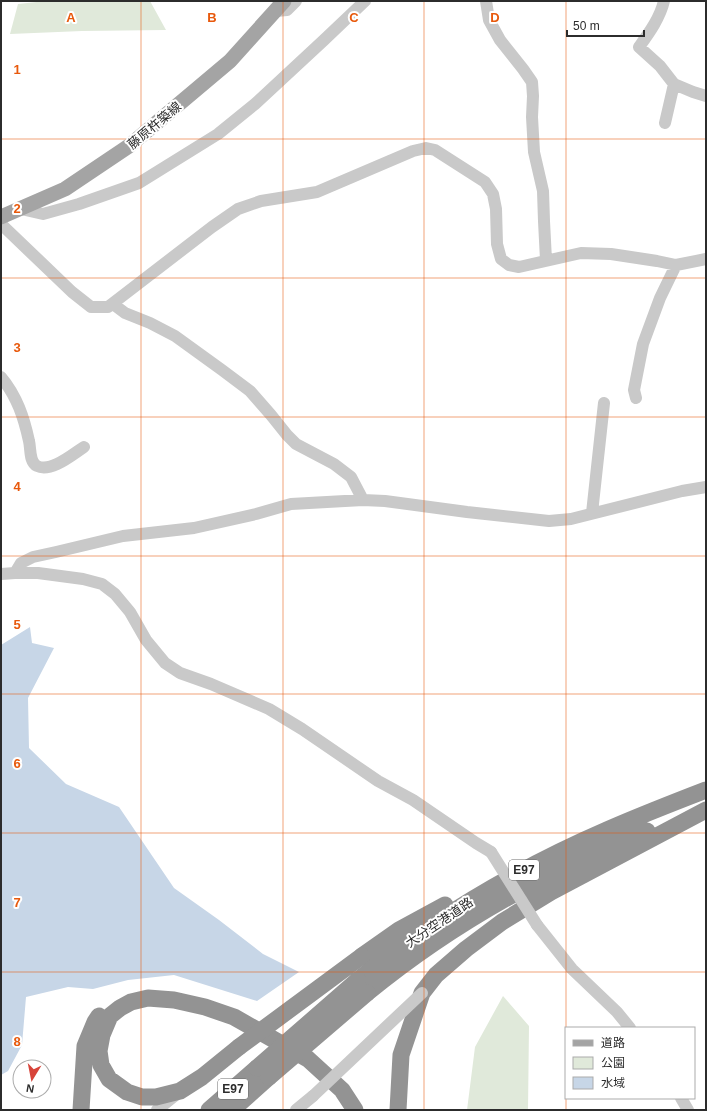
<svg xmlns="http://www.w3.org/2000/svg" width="707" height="1111" viewBox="0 0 707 1111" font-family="Helvetica,'Noto Sans JP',sans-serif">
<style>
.green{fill:#e0e9da}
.water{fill:#c7d6e7}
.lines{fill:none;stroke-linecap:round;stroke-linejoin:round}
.minor{stroke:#c9c9c9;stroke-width:12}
.major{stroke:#a4a4a4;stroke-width:15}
.highway{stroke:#939393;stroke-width:17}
.minor-bridge{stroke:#c9c9c9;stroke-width:12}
.highway-bridge{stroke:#939393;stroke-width:17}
.grid{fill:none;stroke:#e8590c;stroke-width:1;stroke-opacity:0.55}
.labels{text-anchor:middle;stroke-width:4;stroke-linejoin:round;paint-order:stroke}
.shield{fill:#fff;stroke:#6b6b6b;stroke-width:1}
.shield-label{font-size:12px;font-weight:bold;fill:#2c2c2c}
.street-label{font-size:13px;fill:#2c2c2c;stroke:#fff}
.grid-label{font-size:13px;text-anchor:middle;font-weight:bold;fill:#e8590c;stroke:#fff;stroke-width:4;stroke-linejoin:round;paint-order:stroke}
</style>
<rect width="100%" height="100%" fill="#fff"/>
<path class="green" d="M 46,1 L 150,1 L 166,30 L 82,31 L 10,34 L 18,4 Z
M 503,996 L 529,1026 L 528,1110 L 467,1110 L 475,1047 Z"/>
<path class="water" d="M 30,627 L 32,643 L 54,648 L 28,698 L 29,748 L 66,784 L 119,807 L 174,888 L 219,920 L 263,954 L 299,972 L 257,1001 L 174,975 L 128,980 L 93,989 L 68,987 L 26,997 L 22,1045 L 8,1071 L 1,1075 L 1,645 Z"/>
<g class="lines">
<path class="minor" d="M 486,1 L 489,20 L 500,40 L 523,69 L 532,82 L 533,96 L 532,117 L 534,152 L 543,191 L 544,221 L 546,260
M 664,1 C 660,18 649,33 639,47 L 660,66 L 674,84 L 693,92 L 706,96
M 276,11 L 287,10 L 296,1
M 665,123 L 674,84
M 21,209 L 43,214 L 79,204 L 139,183 L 218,134 L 255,104 L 324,40 L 365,1
M 1,224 L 72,292 L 91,307 L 108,307 L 212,227 L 238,209 L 261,201 L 317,192 L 413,151 L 426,148 L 435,150 L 485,182 L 493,194 L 496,209 L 497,244 L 501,259 L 509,265 L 519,267 L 581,253 L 611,254 L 657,261 L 676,265 L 706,259
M 113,304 L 125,313 L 150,323 L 175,336 L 222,370 L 250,391 L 271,415 L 287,435 L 296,444 L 334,464 L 351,477 L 363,500
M 1,377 C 17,396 24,418 29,441 C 31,449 29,462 37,466 C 51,473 73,454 84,447
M 636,398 L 634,390 L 643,344 L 660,298 L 676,265
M 592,513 L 604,403
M 15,573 L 21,563 L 33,557 L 56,552 L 123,536 L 194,528 L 256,514 L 291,504 L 363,500 L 385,501 L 467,512 L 549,521 L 571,519 L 682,491 L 706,487
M 1,574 L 15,573 L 38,573 L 83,579 L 102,584 L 115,594 L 130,612 L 146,640 L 165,663 L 180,673 L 211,684 L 269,709 L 302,729 L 378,781 L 413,800 L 476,843 L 491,852
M 537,925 L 572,969 L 617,1012 L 630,1028
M 681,1098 L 688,1110
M 157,1110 L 178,1093
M 296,1110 L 313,1096"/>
<path class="major" d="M 1,217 L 65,189 L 129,146 L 230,61 L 284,1"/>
<path class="highway" d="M 362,956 L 399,930 L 445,905
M 358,980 C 407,940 460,905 515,875 C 576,841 641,815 706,790
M 367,993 C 451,924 547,871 647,831
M 239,1047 L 202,1077 L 180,1091 L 156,1097 L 142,1097 L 127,1092 L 109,1079 L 101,1065 L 99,1051 L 102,1035 L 110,1016 L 120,1008 L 131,1002 L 148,998 L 174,1000 L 205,1007 L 234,1017 L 308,1059 L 342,1090 L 355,1110
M 81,1110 L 85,1046 L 95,1022 L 99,1016
M 209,1110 L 257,1068
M 232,1110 L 269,1077
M 398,1110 L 401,1055 L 422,993 L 436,975 L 466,949 L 502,922 L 551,892 L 706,810"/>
<path class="minor-bridge" d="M 491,852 L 537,925
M 313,1096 L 422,993"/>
<path class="highway-bridge" d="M 239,1047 L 362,956
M 257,1068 L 358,980
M 269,1077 L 367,993"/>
</g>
<path class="grid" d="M 141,1 L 141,1110M 283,1 L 283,1110M 424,1 L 424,1110M 566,1 L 566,1110M 1,139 L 706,139M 1,278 L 706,278M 1,417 L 706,417M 1,556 L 706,556M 1,694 L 706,694M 1,833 L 706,833M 1,972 L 706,972"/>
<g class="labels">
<g class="shield">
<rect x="509" y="860" width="30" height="20" rx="3"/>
<rect x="218" y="1079" width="30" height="20" rx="3"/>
</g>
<g class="shield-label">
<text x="524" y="874">E97</text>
<text x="233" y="1093">E97</text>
</g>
<g class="street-label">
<text transform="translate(154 125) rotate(-40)" y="5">藤原杵築線</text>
<text transform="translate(439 922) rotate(-34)" y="5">大分空港道路</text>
</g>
</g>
<g class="grid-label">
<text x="71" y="22">A</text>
<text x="212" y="22">B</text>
<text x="354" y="22">C</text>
<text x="495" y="22">D</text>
<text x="17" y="74">1</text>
<text x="17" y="213">2</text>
<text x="17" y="352">3</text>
<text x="17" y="491">4</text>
<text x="17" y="629">5</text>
<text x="17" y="768">6</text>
<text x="17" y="907">7</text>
<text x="17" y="1046">8</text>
</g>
<rect width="707" height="1111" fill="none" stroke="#2c2c2c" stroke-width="4"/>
<rect x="565" y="1027" width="130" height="72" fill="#ffffff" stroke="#ababab"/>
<rect x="573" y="1040" width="20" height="6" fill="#a4a4a4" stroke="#ababab"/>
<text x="601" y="1047" font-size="12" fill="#2c2c2c">道路</text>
<rect x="573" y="1057" width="20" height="12" fill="#e0e9da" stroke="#ababab"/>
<text x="601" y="1067" font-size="12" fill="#2c2c2c">公園</text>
<rect x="573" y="1077" width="20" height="12" fill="#c7d6e7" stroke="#ababab"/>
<text x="601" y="1087" font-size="12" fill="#2c2c2c">水域</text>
<g transform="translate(32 1079) rotate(190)"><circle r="19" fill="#ffffff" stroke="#ababab"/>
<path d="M0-3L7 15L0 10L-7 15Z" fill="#d7443a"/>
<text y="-6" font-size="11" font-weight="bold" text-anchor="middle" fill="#2c2c2c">N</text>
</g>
<path d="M567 30v6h77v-6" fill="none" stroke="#2c2c2c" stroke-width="2"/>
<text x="573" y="30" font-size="12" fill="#2c2c2c" stroke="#ffffff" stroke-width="3" paint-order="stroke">50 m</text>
</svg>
